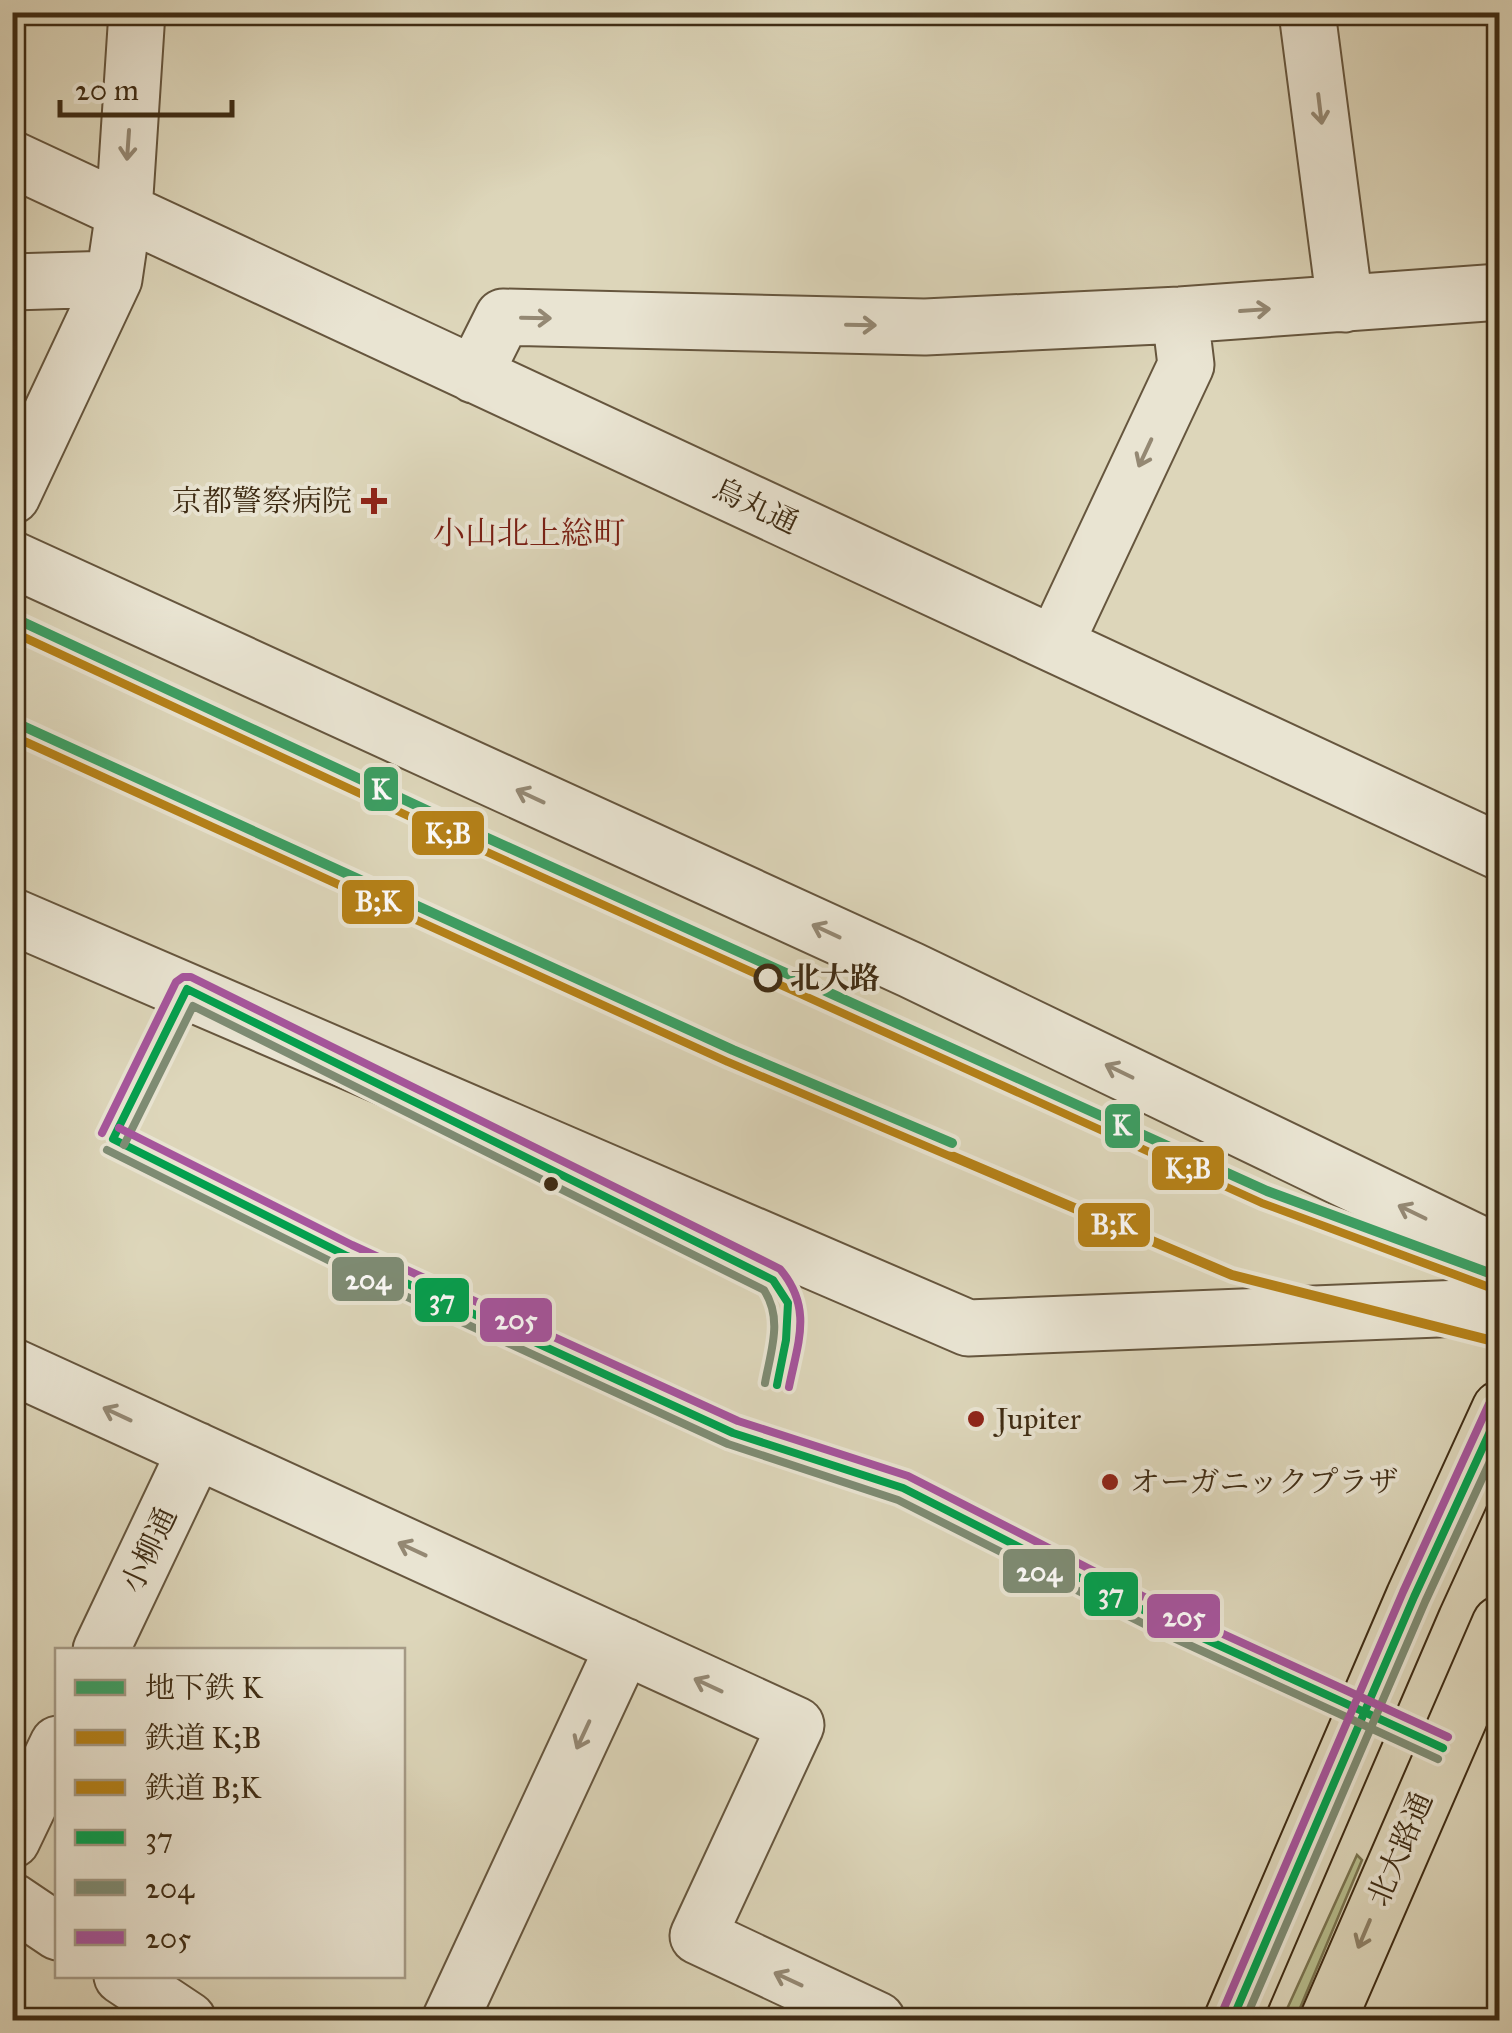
<svg xmlns="http://www.w3.org/2000/svg" width="1512" height="2033" viewBox="0 0 1512 2033" font-family="'IM FELL Great Primer','Noto Serif JP',serif">
<style>
.green{fill:#b6bc8c;stroke:#7a7450;stroke-width:2.5}
.lines{fill:none;stroke-linecap:round;stroke-linejoin:round}
.minor-casing{stroke:#66563e;stroke-width:59}
.major-casing{stroke:#3f2c14;stroke-width:59}
.minor{stroke:#e9e4d2;stroke-width:55}
.major{stroke:#ddd6ba;stroke-width:55}
.bus-1-casing{stroke:#e9e4d2;stroke-width:15}
.bus-2-casing{stroke:#e9e4d2;stroke-width:15}
.bus-3-casing{stroke:#e9e4d2;stroke-width:15}
.bus-1{stroke:#03a04e;stroke-width:8}
.bus-2{stroke:#7e8c74;stroke-width:8}
.bus-3{stroke:#a6559d;stroke-width:8}
.rail-1-casing{stroke:#e9e4d2;stroke-width:18}
.rail-2-casing{stroke:#e9e4d2;stroke-width:18}
.rail-1{stroke:#b58118;stroke-width:10}
.rail-2{stroke:#b58118;stroke-width:10}
.metro-1-casing{stroke:#e9e4d2;stroke-width:18}
.metro-1{stroke:#3c9f63;stroke-width:10}
.oneway{stroke:#948873}
.oneway2{stroke:#8e8167}
.poi-dot{fill:#8f2418;stroke:#e9e4d2;stroke-width:4}
.stop-dot{fill:#e9e4d2;stroke:#3f2c14;stroke-width:5}
.bus-dot{fill:#3f2c14;stroke:#e9e4d2;stroke-width:4}
.labels{text-anchor:middle;stroke-width:8;stroke-linejoin:round;paint-order:stroke}
.poi-label{font-size:30px;fill:#3f2c14;stroke:#e9e4d2;text-anchor:start}
.street-label{font-size:30px;fill:#3f2c14;stroke:#e9e4d2}
.stop-label{font-size:30px;font-weight:bold;fill:#3f2c14;stroke:#e9e4d2;text-anchor:start}
.neighbourhood-label{font-size:32px;fill:#7a1f14;stroke:#e9e4d2}
.line-badge{stroke:#e9e4d2;stroke-width:4}
.badge-label{font-size:28px;text-anchor:middle;font-weight:bold;fill:#fff}
</style>
<rect width="100%" height="100%" fill="#ddd6ba"/>
<filter id="stains"><feTurbulence type="fractalNoise" baseFrequency=".002" numOctaves="4"/><feColorMatrix values="0 0 0 0 .2 0 0 0 0 .09 0 0 0 0 .02 0 0 0 .5 -.17"/></filter>
<radialGradient id="worn" r=".72"><stop offset=".6" stop-color="#630" stop-opacity="0"/><stop offset="1" stop-color="#630" stop-opacity=".3"/></radialGradient>
<path class="green" d="M 1357,1855 L 1362,1860 L 1295,2020 L 1282,2020 Z"/>
<g class="lines">
<g class="minor-casing">
<path id="minor" d="M 1307,12 L 1345,304
M 12,159 L 1500,852
M 12,282 L 114,279 L 124,211 L 137,12
M 474,375 L 503,317 L 925,327 L 1180,315 L 1500,292
M 12,496 L 114,279
M 12,559 L 911,970 L 1500,1254
M 1055,644 L 1186,365 L 1180,315
M 12,916 L 968,1328 L 1488,1307
M 12,1366 L 796,1725 L 698,1936 L 877,2020
M 101,1650 L 196,1450
M 12,1840 L 58,1744
M 12,1901 L 58,1932
M 122,1976 L 188,2020
M 450,2020 L 624,1646"/>
</g>
<g class="major-casing">
<path id="major" d="M 1232,2020 L 1414,1597 L 1500,1409
M 1328,2020 L 1500,1624"/>
</g>
<use href="#minor" class="minor"/>
<use href="#major" class="major"/>
<g class="bus-1-casing">
<path id="bus-1" d="M 113,1139 L 347,1256 L 733,1433 L 903,1488 L 1159,1618 L 1443,1748
M 113,1139 L 187,989 L 773,1280 L 788,1303 L 786,1340 L 777,1385
M 1232,2020 L 1414,1597 L 1500,1410"/>
</g>
<g class="bus-2-casing">
<path id="bus-2" d="M 124,1145 L 193,1006 L 764,1290 C 783,1319 771,1350 765,1383
M 107,1150 L 342,1267 L 728,1444 L 898,1500 L 1154,1629 L 1438,1759
M 1245,2020 L 1425,1602 L 1500,1440"/>
</g>
<g class="bus-3-casing">
<path id="bus-3" d="M 119,1128 L 352,1245 L 738,1421 L 908,1476 L 1164,1607 L 1448,1737
M 102,1133 L 176,982 L 183,977 L 191,977 L 780,1269 C 813,1308 798,1342 789,1387
M 1221,2015 L 1403,1592 L 1489,1404"/>
</g>
<use href="#bus-1" class="bus-1"/>
<use href="#bus-2" class="bus-2"/>
<use href="#bus-3" class="bus-3"/>
<g class="rail-1-casing">
<path id="rail-1" d="M 12,631 L 445,832 L 1262,1202 L 1496,1289"/>
</g>
<g class="rail-2-casing">
<path id="rail-2" d="M 12,735 L 728,1061 L 1232,1275 L 1497,1342"/>
</g>
<use href="#rail-1" class="rail-1"/>
<use href="#rail-2" class="rail-2"/>
<g class="metro-1-casing">
<path id="metro-1" d="M 12,617 L 450,821 L 1267,1191 L 1500,1277
M 12,721 L 733,1050 L 952,1143"/>
</g>
<use href="#metro-1" class="metro-1"/>
</g>
<defs><path id="oneway-shaft" d="M-6 0H5M1.5-3L5.5 0L1.5 3" fill="none" stroke-width="1.6" stroke-linecap="round" stroke-linejoin="round" transform="scale(2.5)"/></defs>
<g class="oneway">
<use href="#oneway-shaft" transform="translate(1320 109) rotate(83)"/>
<use href="#oneway-shaft" transform="translate(128 145) rotate(94)"/>
<use href="#oneway-shaft" transform="translate(1255 310) rotate(-4)"/>
<use href="#oneway-shaft" transform="translate(536 318) rotate(1)"/>
<use href="#oneway-shaft" transform="translate(861 325) rotate(1)"/>
<use href="#oneway-shaft" transform="translate(1145 453) rotate(115)"/>
<use href="#oneway-shaft" transform="translate(530 796) rotate(-155)"/>
<use href="#oneway-shaft" transform="translate(826 931) rotate(-155)"/>
<use href="#oneway-shaft" transform="translate(1119 1071) rotate(-154)"/>
<use href="#oneway-shaft" transform="translate(1412 1212) rotate(-154)"/>
<use href="#oneway-shaft" transform="translate(117 1414) rotate(-155)"/>
<use href="#oneway-shaft" transform="translate(412 1549) rotate(-155)"/>
<use href="#oneway-shaft" transform="translate(708 1685) rotate(-155)"/>
<use href="#oneway-shaft" transform="translate(583 1735) rotate(115)"/>
<use href="#oneway-shaft" transform="translate(788 1979) rotate(-155)"/>
</g>
<use class="oneway2" href="#oneway-shaft" transform="translate(1364 1934) rotate(113)"/>
<g class="poi-dot">
<path d="M369 486h10v10h10v10h-10v10h-10v-10h-10v-10h10z"/>
<circle cx="976" cy="1419" r="10"/>
<circle cx="1110" cy="1482" r="10"/>
</g>
<circle class="stop-dot" cx="768" cy="978" r="12"/>
<circle class="bus-dot" cx="551" cy="1184" r="9"/>
<g class="labels">
<g class="poi-label">
<text x="352" y="511" text-anchor="end">京都警察病院</text>
<text x="996" y="1429">Jupiter</text>
<text x="1130" y="1492">オーガニックプラザ</text>
</g>
<g class="street-label">
<text transform="translate(756 506) rotate(25)" y="10">烏丸通</text>
<text transform="translate(149 1550) rotate(-65)" y="10">小柳通</text>
<text transform="translate(1400 1849) rotate(-67)" y="10">北大路通</text>
</g>
<g class="stop-label">
<text x="790" y="988">北大路</text>
</g>
<g class="neighbourhood-label">
<text x="529" y="544">小山北上総町</text>
</g>
</g>
<g class="line-badge">
<rect x="362" y="765" width="38" height="48" rx="10" fill="#3c9f63"/>
<rect x="410" y="809" width="76" height="48" rx="10" fill="#b58118"/>
<rect x="340" y="878" width="76" height="48" rx="10" fill="#b58118"/>
<rect x="1103" y="1102" width="39" height="48" rx="10" fill="#3c9f63"/>
<rect x="1150" y="1144" width="76" height="48" rx="10" fill="#b58118"/>
<rect x="1076" y="1201" width="76" height="48" rx="10" fill="#b58118"/>
<rect x="330" y="1255" width="76" height="48" rx="10" fill="#7e8c74"/>
<rect x="413" y="1276" width="58" height="48" rx="10" fill="#03a04e"/>
<rect x="478" y="1296" width="76" height="48" rx="10" fill="#a6559d"/>
<rect x="1001" y="1547" width="76" height="48" rx="10" fill="#7e8c74"/>
<rect x="1082" y="1570" width="58" height="48" rx="10" fill="#03a04e"/>
<rect x="1145" y="1592" width="77" height="48" rx="10" fill="#a6559d"/>
</g>
<g class="badge-label">
<text x="381" y="799">K</text>
<text x="448" y="843">K;B</text>
<text x="378" y="911">B;K</text>
<text x="1122" y="1135">K</text>
<text x="1188" y="1178">K;B</text>
<text x="1114" y="1234">B;K</text>
<text x="368" y="1289">204</text>
<text x="442" y="1309">37</text>
<text x="516" y="1329">205</text>
<text x="1039" y="1581">204</text>
<text x="1111" y="1603">37</text>
<text x="1184" y="1626">205</text>
</g>
<rect width="1512" height="2033" fill="none" stroke="#ddd6ba" stroke-width="50"/>
<rect x="15" y="15" width="1482" height="2003" fill="none" stroke="#3f2c14" stroke-width="5"/>
<rect x="25" y="25" width="1462" height="1983" fill="none" stroke="#3f2c14" stroke-width="2.5"/>
<rect x="55" y="1648" width="350" height="330" fill="#e9e4d2" stroke="#a59a86" stroke-width="2.5"/>
<rect x="75" y="1680" width="50" height="15" fill="#3c9f63" stroke="#a59a86" stroke-width="2.5"/>
<text x="145" y="1698" font-size="30" fill="#3f2c14">地下鉄 K</text>
<rect x="75" y="1730" width="50" height="15" fill="#b58118" stroke="#a59a86" stroke-width="2.5"/>
<text x="145" y="1748" font-size="30" fill="#3f2c14">鉄道 K;B</text>
<rect x="75" y="1780" width="50" height="15" fill="#b58118" stroke="#a59a86" stroke-width="2.5"/>
<text x="145" y="1798" font-size="30" fill="#3f2c14">鉄道 B;K</text>
<rect x="75" y="1830" width="50" height="15" fill="#03a04e" stroke="#a59a86" stroke-width="2.5"/>
<text x="145" y="1848" font-size="30" fill="#3f2c14">37</text>
<rect x="75" y="1880" width="50" height="15" fill="#7e8c74" stroke="#a59a86" stroke-width="2.5"/>
<text x="145" y="1898" font-size="30" fill="#3f2c14">204</text>
<rect x="75" y="1930" width="50" height="15" fill="#a6559d" stroke="#a59a86" stroke-width="2.5"/>
<text x="145" y="1948" font-size="30" fill="#3f2c14">205</text>
<path d="M60 100v15h172v-15" fill="none" stroke="#3f2c14" stroke-width="5"/>
<text x="75" y="100" font-size="30" fill="#3f2c14" stroke="#e9e4d2" stroke-width="8" paint-order="stroke">20 m</text>
<rect width="100%" height="100%" filter="url(#stains)"/>
<rect width="100%" height="100%" fill="url(#worn)"/>
</svg>
